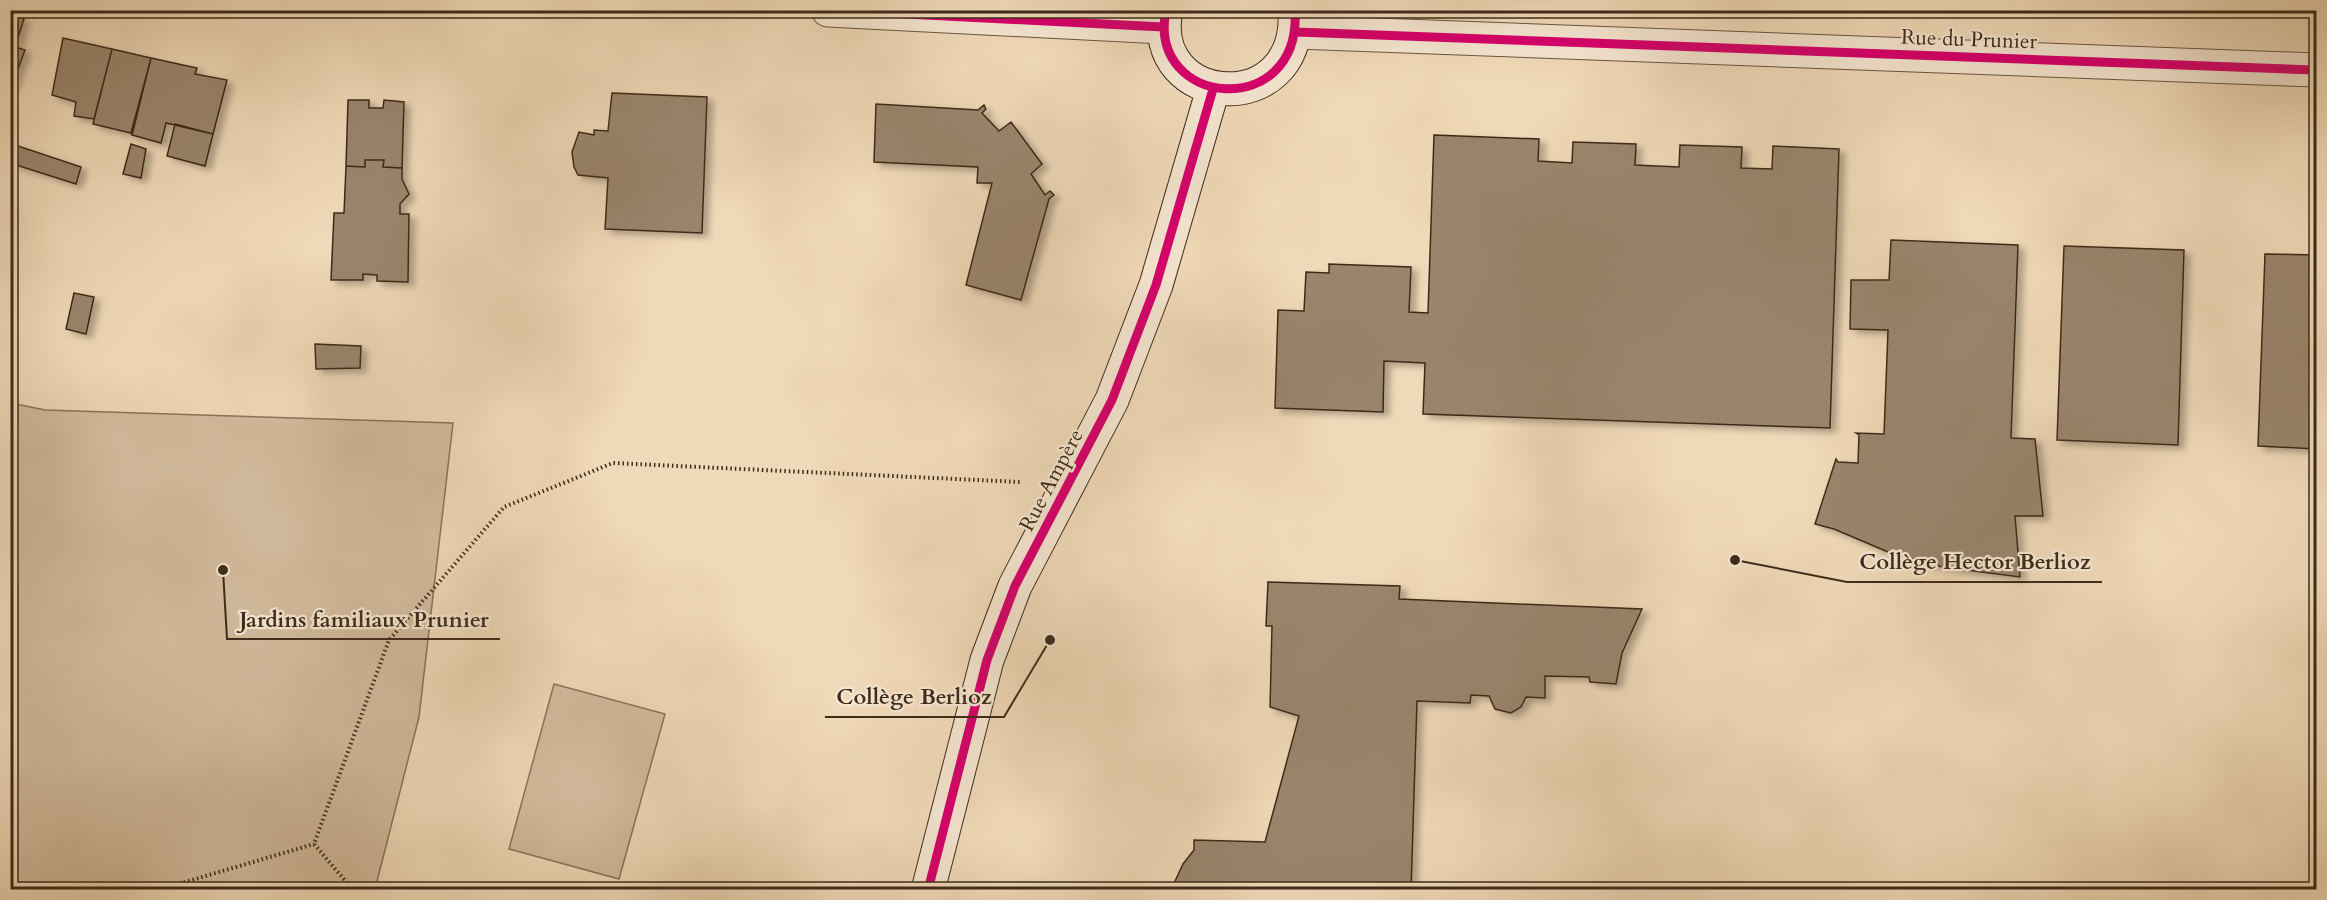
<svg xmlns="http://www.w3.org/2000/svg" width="2327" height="900" viewBox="0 0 2327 900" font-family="Cardo,serif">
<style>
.green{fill:#d2bb9d;stroke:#88735b;stroke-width:1.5}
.building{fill:#9a856c;stroke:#3d2b19;stroke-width:1.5;filter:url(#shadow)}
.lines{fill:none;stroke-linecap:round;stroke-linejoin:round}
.street-casing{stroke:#6a5641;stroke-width:35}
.secondary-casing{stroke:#3d2b19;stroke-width:35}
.path{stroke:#3d2b19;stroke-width:4;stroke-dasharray:1.5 3;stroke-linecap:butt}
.street{stroke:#f5e6d1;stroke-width:33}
.secondary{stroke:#f5e6d1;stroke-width:33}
.cycleway-casing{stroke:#f5e6d1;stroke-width:13}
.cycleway{stroke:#d6006c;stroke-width:9}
.labels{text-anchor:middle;stroke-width:4.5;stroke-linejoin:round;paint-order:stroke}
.street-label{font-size:21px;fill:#3d2b19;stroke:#f5e6d1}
.leader{fill:none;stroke:#3d2b19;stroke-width:2}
.callout-dot{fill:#3d2b19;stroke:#f5e6d1;stroke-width:2}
.callout-label{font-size:22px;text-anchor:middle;font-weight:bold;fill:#3d2b19;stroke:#f5e6d1;stroke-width:4.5;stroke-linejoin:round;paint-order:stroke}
</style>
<defs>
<filter id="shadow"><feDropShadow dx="6" dy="4" stdDeviation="3" flood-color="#0004"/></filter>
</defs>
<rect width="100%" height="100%" fill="#f0d9b8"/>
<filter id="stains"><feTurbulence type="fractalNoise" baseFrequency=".00333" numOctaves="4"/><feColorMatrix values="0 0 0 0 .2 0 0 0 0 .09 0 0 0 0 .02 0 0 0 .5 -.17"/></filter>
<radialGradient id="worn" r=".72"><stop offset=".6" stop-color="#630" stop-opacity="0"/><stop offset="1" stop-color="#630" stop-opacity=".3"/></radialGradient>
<path class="green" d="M 11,403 L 45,410 L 453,423 L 419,717 L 375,889 L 11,889 Z
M 554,684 L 665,714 L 619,879 L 509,849 Z"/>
<path class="building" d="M 10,14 L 24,19 L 15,47 L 25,50 L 18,69 L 10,66 Z
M 63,38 L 112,49 L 94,119 L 74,116 L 76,102 L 52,95 Z
M 112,49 L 151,58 L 131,133 L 93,124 Z
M 151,58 L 197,68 L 195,74 L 227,80 L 213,134 L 166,123 L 161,143 L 132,135 Z
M 10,66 L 18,69 L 12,87 L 10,87 Z
M 612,93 L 707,97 L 702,233 L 605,229 L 608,178 L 578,175 L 574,167 L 572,152 L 579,132 L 594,135 L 594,130 L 608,131 Z
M 348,100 L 369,100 L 369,108 L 383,108 L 384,100 L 404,102 L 402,168 L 383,167 L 384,160 L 365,160 L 365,167 L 346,166 Z
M 876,104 L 978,110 L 984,105 L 986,109 L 982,113 L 999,131 L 1011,122 L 1042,164 L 1031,174 L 1045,195 L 1050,191 L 1054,195 L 1049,199 L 1021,300 L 966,285 L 992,183 L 977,183 L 978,167 L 874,162 Z
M 175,124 L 213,134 L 205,166 L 167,156 Z
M 1434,135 L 1539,139 L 1538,161 L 1572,163 L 1573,142 L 1636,144 L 1635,165 L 1679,167 L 1680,145 L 1742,147 L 1741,168 L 1772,169 L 1773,146 L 1839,149 L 1830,428 L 1423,414 L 1425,363 L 1384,361 L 1383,412 L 1275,408 L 1278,310 L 1304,311 L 1306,272 L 1329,273 L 1329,264 L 1411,267 L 1409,312 L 1428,313 Z
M 131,144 L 146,149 L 141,178 L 123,174 Z
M 15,145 L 81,167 L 76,184 L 10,163 Z
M 365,160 L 384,160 L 383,167 L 402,168 L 402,179 L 409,194 L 400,204 L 400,214 L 409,214 L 408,282 L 377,281 L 377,275 L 363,274 L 363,280 L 331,280 L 334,213 L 344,213 L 346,166 L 365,167 Z
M 1891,240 L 2018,245 L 2011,438 L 2035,439 L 2043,516 L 2015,516 L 2020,577 L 1942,567 L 1888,552 L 1834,529 L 1815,524 L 1836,459 L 1838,462 L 1858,463 L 1859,435 L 1856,433 L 1884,434 L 1888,330 L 1850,329 L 1851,280 L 1889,280 Z
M 2064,246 L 2184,250 L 2178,445 L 2057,440 Z
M 2265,254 L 2316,255 L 2316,449 L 2258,446 Z
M 74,293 L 94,297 L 86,334 L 66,329 Z
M 315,344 L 361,346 L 360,368 L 316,369 Z
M 1268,582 L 1400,586 L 1399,599 L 1642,609 L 1622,653 L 1616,684 L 1590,682 L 1589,677 L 1545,676 L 1545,698 L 1526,697 L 1521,707 L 1511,713 L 1495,709 L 1489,696 L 1471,695 L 1470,703 L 1417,701 L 1411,890 L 1171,890 L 1183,864 L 1194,850 L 1194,840 L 1265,842 L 1299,716 L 1270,707 L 1272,626 L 1266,626 Z"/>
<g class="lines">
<g class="street-casing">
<path id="street" d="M 828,10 L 1163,27
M 1296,32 L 2316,70"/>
</g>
<g class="secondary-casing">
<path id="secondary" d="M 1166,10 C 1146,108 1302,122 1295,10
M 928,890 L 987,660 L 1015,586 L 1112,400 L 1156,285 L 1213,89"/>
</g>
<path class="path" d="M 158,890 L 314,844
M 353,890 L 314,844 L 389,640 L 504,507 L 613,463 L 1021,482"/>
<use href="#street" class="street"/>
<use href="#secondary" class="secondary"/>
<g class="cycleway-casing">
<path id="cycleway" d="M 828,10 L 1163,27
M 1166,10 C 1146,108 1302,122 1295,10
M 1296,32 L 2316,70
M 928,890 L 987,660 L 1015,586 L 1112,400 L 1156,285 L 1213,89"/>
</g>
<use href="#cycleway" class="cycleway"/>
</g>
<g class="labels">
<g class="street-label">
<text transform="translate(1969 39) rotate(2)" y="7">Rue du Prunier</text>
<text transform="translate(1051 480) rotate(-62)" y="7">Rue Ampère</text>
</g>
</g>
<path class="leader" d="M1735 560L1847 582H2102M223 570L227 639H500M1050 640L1004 717H825"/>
<g class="callout-dot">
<circle cx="1735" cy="560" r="6"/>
<circle cx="223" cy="570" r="6"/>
<circle cx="1050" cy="640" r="6"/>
</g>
<g class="callout-label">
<text x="1975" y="569">Collège Hector Berlioz</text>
<text x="364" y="627">Jardins familiaux Prunier</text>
<text x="914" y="704">Collège Berlioz</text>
</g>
<rect width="2327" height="900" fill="none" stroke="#f0d9b8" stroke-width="36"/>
<rect x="12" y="12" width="2303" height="876" fill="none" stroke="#3d2b19" stroke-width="3"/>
<rect x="18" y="18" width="2291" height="864" fill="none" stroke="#3d2b19" stroke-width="1.5"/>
<rect width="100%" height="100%" filter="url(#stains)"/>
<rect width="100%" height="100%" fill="url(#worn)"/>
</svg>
